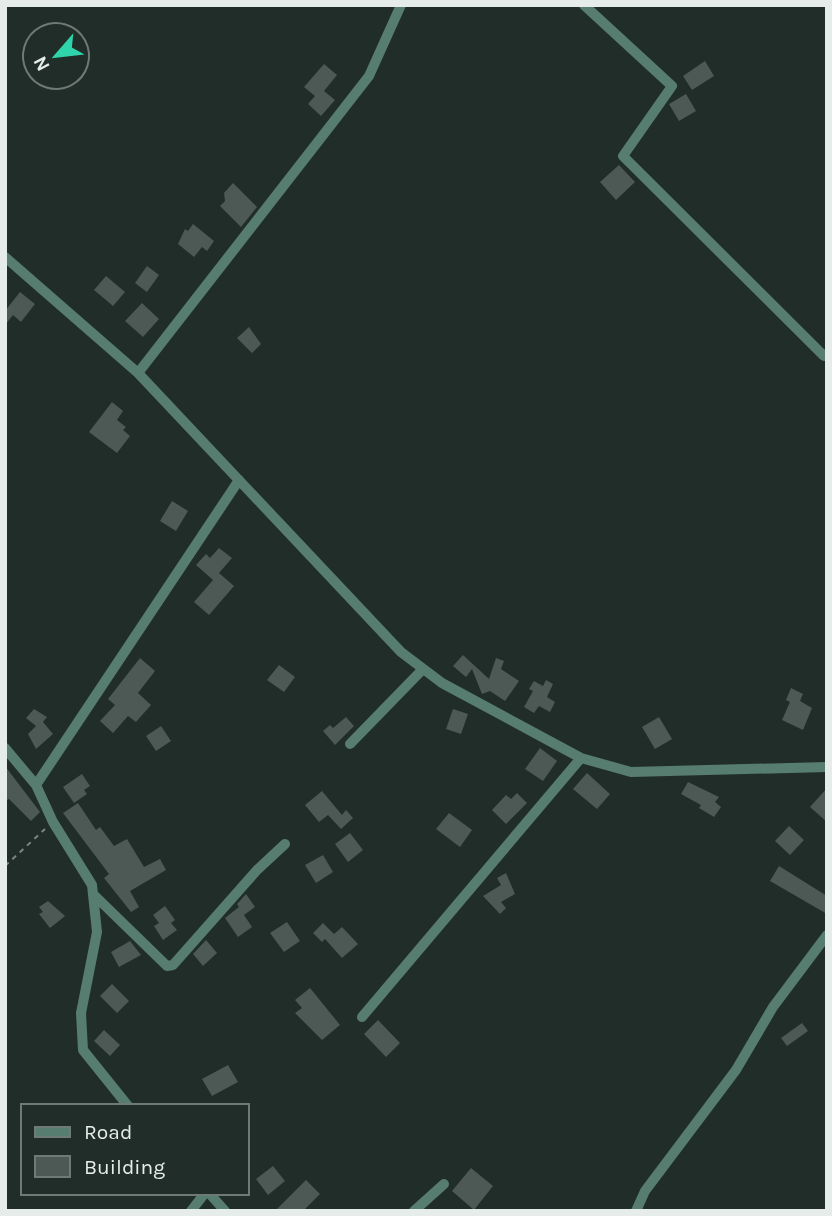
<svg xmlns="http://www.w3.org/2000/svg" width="832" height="1216" viewBox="0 0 832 1216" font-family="Karla,sans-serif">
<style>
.building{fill:#4c5954}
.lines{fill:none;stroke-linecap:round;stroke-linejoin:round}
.path{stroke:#7b8581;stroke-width:2;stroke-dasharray:5 5;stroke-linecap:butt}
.minor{stroke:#577d70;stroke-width:10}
</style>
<rect width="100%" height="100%" fill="#212d29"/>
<path class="building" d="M 705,61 L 714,76 L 692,90 L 683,76 Z
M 324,64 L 337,75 L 324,91 L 335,100 L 321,116 L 308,104 L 315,96 L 304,87 Z
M 686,94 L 696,111 L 679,121 L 669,104 Z
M 619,165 L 635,182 L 616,200 L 600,182 Z
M 233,183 L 257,207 L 241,227 L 220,206 L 225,201 L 224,193 Z
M 193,224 L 214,241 L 207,251 L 202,247 L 194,257 L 178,244 L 185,229 L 188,231 Z
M 147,266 L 159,275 L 147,292 L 135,283 Z
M 106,276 L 125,292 L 113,306 L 94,290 Z
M 20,292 L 35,304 L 21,322 L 13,315 L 5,325 L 5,311 Z
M 142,303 L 159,319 L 143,337 L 125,321 Z
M 249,327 L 261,344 L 252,353 L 237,338 Z
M 112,402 L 123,411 L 117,420 L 126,427 L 123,430 L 130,436 L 117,453 L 89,432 Z
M 172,501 L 188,511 L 176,531 L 160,521 Z
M 219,548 L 232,558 L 219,573 L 234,586 L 209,615 L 194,602 L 213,580 L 196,565 L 206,554 L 210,558 Z
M 463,655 L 489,679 L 496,658 L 504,661 L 501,669 L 519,681 L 505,701 L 490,691 L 482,694 L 472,669 L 466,677 L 453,666 Z
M 140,658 L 155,671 L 138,693 L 151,705 L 136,722 L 128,716 L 113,733 L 100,721 L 115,705 L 108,699 Z
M 279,665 L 295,677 L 284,692 L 267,680 Z
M 546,680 L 553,684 L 547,697 L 555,702 L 550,712 L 539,706 L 534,713 L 524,707 L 533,691 L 529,689 L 534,681 L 543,686 Z
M 791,688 L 803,694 L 800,701 L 812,708 L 803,730 L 782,720 L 790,702 L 786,700 Z
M 34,709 L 47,717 L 43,722 L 53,734 L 36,749 L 28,734 L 36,726 L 26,718 Z
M 453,709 L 468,714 L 461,734 L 446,729 Z
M 346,717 L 354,726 L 335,745 L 323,731 L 330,725 L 333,728 Z
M 659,717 L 672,739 L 655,749 L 642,727 Z
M 161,726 L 171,741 L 156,751 L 146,736 Z
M 540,748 L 557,761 L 543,781 L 525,769 Z
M 5,766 L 40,812 L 31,821 L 9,799 L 5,801 Z
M 587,773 L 610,794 L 597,809 L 573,789 Z
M 82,774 L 90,786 L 84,790 L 87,794 L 74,803 L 63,787 Z
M 688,782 L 719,797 L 715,802 L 721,807 L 714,817 L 699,808 L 701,805 L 681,794 Z
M 827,788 L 827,822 L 810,807 Z
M 322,791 L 342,815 L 346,810 L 353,818 L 341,829 L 328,815 L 319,822 L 305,805 Z
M 517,793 L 527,803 L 506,824 L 492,810 L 506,795 L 511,799 Z
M 78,803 L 96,830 L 100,827 L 114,846 L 127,839 L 144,867 L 160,859 L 166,870 L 130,891 L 139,907 L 131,912 L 104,878 L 109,874 L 63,813 Z
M 449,813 L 472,830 L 460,847 L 436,829 Z
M 789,826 L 804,840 L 790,855 L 775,841 Z
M 350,833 L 363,850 L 348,862 L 335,844 Z
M 323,855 L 333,872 L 316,883 L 305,865 Z
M 779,866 L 827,896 L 827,914 L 770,881 Z
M 506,873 L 515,894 L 501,902 L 506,908 L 500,914 L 483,896 L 501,885 L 497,878 Z
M 246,894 L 255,907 L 244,915 L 252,927 L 238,937 L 225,918 L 239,907 L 237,904 Z
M 48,901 L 65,916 L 50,928 L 39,914 L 43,912 L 39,907 Z
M 165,906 L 175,920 L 171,923 L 177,930 L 163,940 L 154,926 L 159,923 L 153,915 Z
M 287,922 L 300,941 L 284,952 L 270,933 Z
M 323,923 L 334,934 L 342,927 L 358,944 L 342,958 L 325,939 L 322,942 L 313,933 Z
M 206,940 L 217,953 L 203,966 L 193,954 Z
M 130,941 L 141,955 L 119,967 L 111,952 Z
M 112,984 L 129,1001 L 117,1013 L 100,996 Z
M 310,988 L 340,1025 L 322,1040 L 295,1013 L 302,1008 L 295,1000 Z
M 378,1020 L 400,1043 L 386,1057 L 364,1034 Z
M 802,1023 L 808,1031 L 787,1046 L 781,1038 Z
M 104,1030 L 120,1045 L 110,1056 L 94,1041 Z
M 228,1065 L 238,1082 L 212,1096 L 202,1079 Z
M 273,1166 L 285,1181 L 268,1195 L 256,1179 Z
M 471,1168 L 493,1186 L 474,1210 L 452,1191 Z
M 306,1180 L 320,1194 L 303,1211 L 275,1211 Z"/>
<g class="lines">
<path class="path" d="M 5,866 L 45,829"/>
<path class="minor" d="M 584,5 L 672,86 L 623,156 L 824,356
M 5,257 L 138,373 L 401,652 L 442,683 L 581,758 L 631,772 L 827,767
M 138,373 L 369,76 L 401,5
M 350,744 L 423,669
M 5,748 L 36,785 L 53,822 L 92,885 L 97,932 L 81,1013 L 83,1050 L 128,1106
M 36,785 L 239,480
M 93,894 L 167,966 L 173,965 L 257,870 L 285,844
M 362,1017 L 581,758
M 209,1193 L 225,1211
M 191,1211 L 205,1193
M 414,1211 L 444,1184
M 636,1211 L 645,1191 L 736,1070 L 773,1007 L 827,935"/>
</g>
<rect width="832" height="1216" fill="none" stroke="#e5ece9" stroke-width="14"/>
<rect x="21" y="1104" width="228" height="91" fill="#212d29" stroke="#6f7976" stroke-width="2"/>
<rect x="35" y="1127" width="35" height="10" fill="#577d70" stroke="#6f7976" stroke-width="2"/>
<text x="84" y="1139" font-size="21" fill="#e5ece9">Road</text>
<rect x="35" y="1156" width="35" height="21" fill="#4c5954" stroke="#6f7976" stroke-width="2"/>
<text x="84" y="1174" font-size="21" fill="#e5ece9">Building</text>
<g transform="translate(56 56) rotate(242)"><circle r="33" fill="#212d29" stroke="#6f7976" stroke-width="2"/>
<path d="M0-5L12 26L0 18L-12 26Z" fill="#2fd4aa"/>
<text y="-10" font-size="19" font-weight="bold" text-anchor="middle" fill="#e5ece9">N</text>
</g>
</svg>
